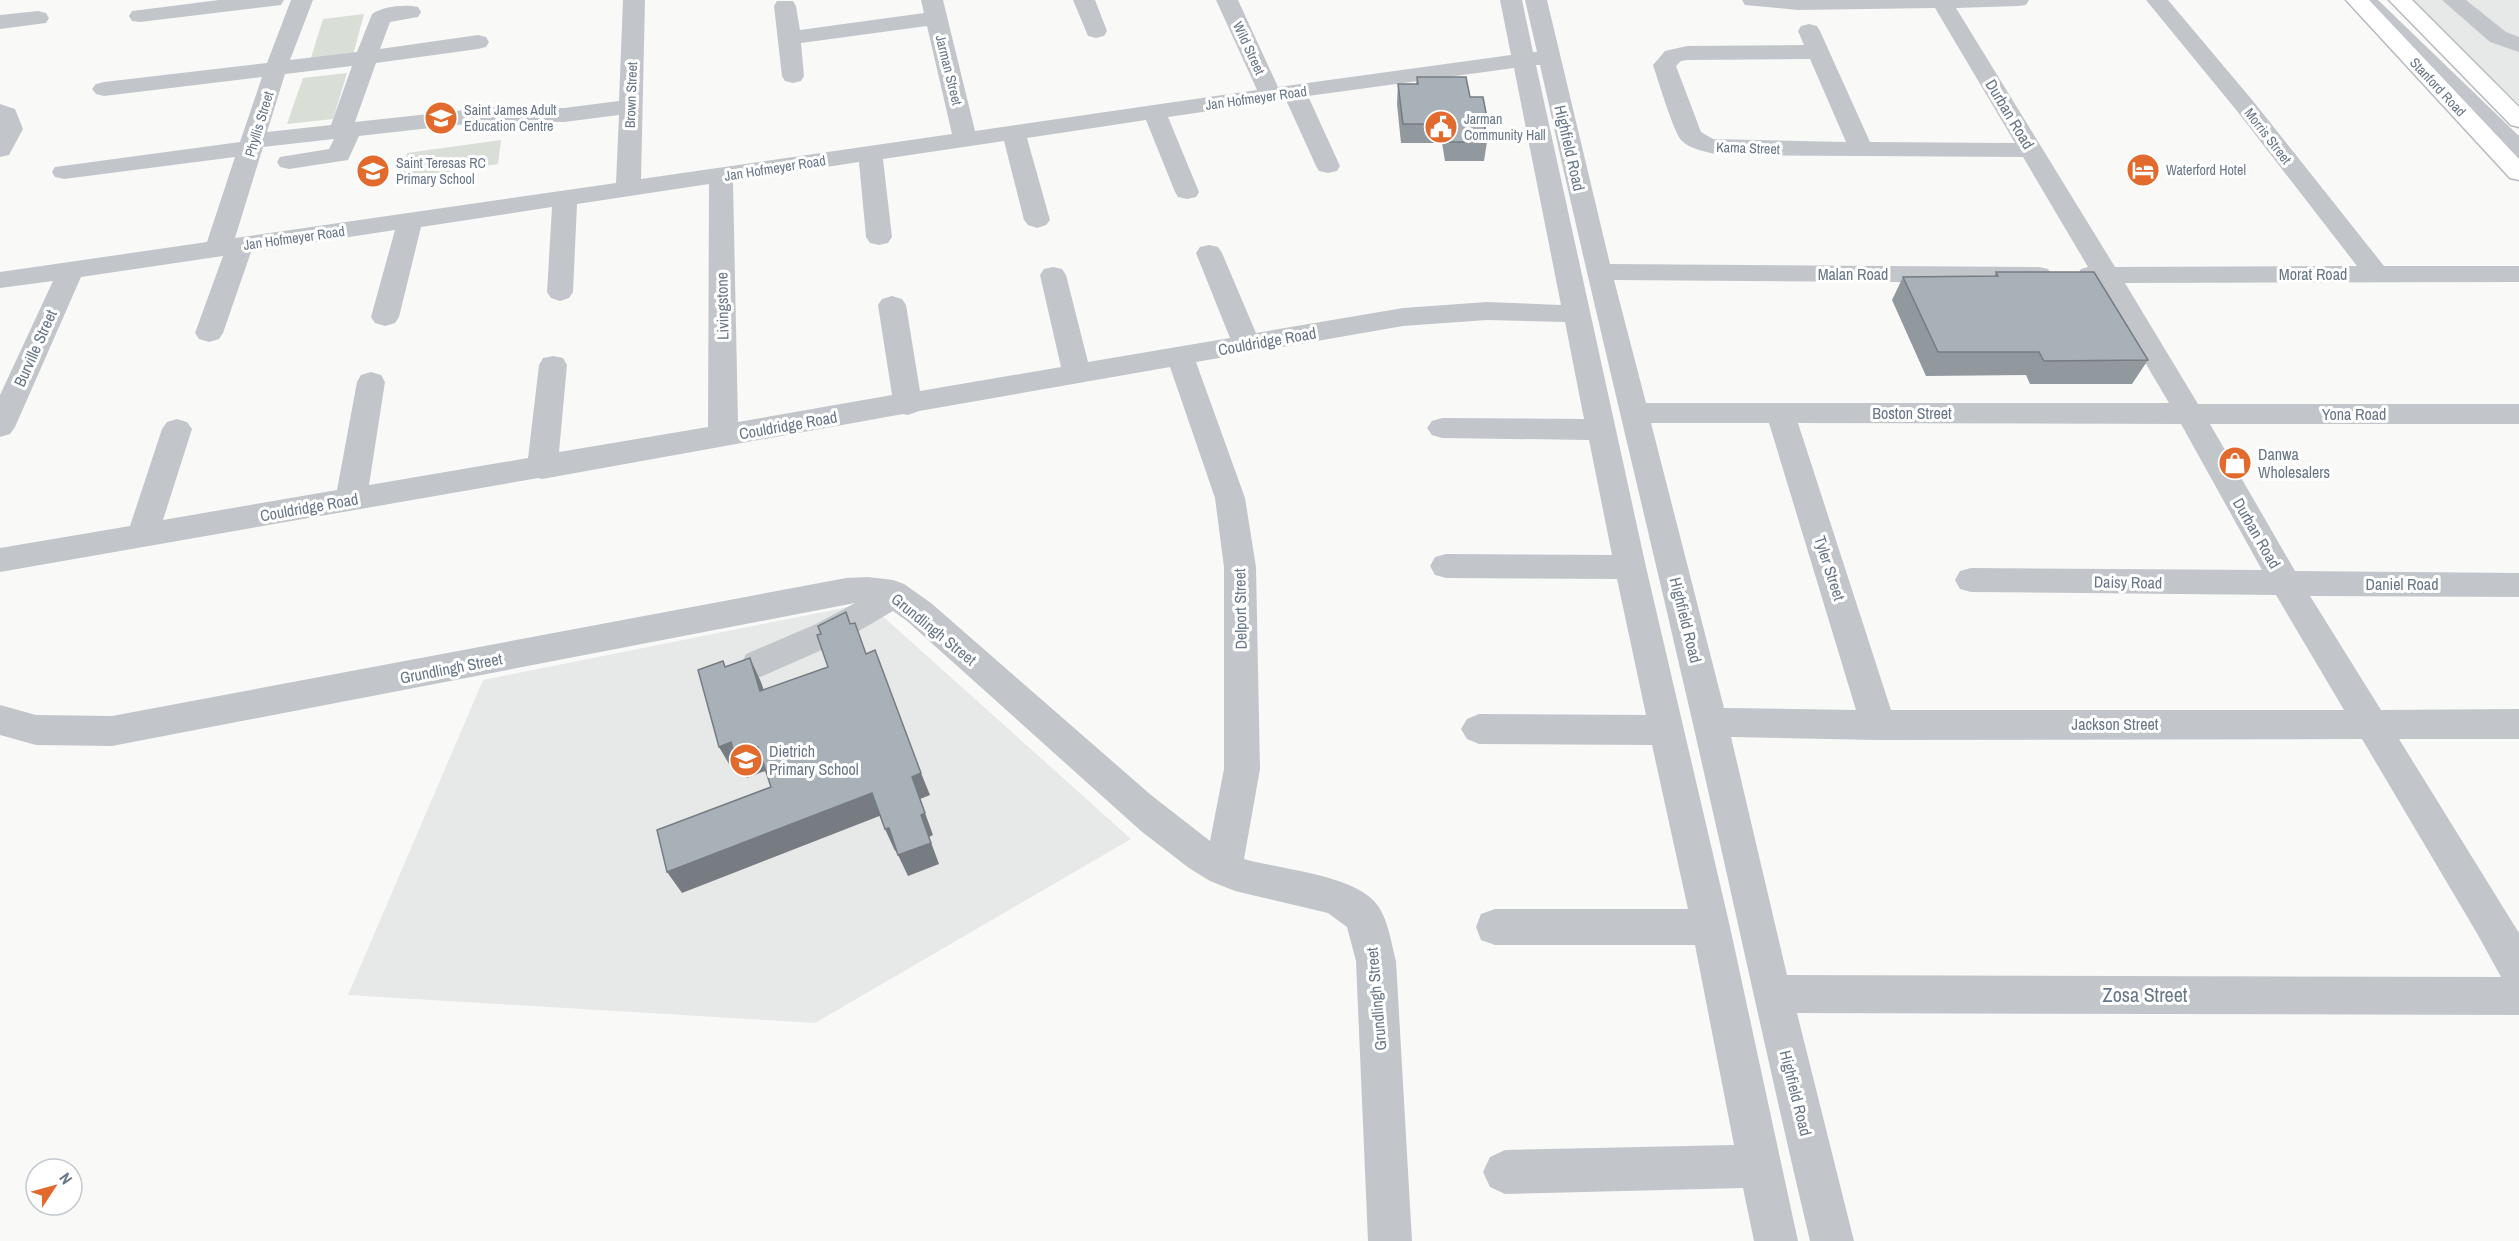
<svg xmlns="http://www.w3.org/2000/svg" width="2519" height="1241" viewBox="0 0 2519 1241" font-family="'Archivo Narrow',sans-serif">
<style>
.built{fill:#e7e8e8}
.green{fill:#d9ded6}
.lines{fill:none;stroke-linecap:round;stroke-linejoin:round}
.major-casing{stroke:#b6babf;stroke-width:3}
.minor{fill:#c2c6cb;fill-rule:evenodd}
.major{fill:#fff;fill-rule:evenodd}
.wall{fill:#91989e}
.shaded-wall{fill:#767c81}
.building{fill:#a9b1b8;stroke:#767c81;stroke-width:1.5}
.labels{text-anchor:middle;stroke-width:6;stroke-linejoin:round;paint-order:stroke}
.far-street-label{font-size:14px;fill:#687788;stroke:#fff}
.far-poi-label{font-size:14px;fill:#687788;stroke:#fff;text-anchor:start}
.street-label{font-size:16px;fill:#687788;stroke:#fff}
.poi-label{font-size:16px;fill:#687788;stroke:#fff;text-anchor:start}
.near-street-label{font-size:20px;fill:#687788;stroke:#fff}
</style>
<rect width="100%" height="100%" fill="#f9f9f7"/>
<path class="built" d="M 2414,0 L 2519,0 L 2519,104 L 2426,15 Z
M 868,603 L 1131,839 L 815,1023 L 348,995 L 483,680 Z"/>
<path class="green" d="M 364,14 L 353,55 L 310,61 L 323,19 Z
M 347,73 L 333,119 L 287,124 L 303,78 Z
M 501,140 L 498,164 L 402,179 L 407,153 Z"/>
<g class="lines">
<g class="major-casing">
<path id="major" d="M 2346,0 L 2369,0 L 2519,159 L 2519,180 L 2510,178 Z
M 2389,0 L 2412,0 L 2519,107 L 2519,127 L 2511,125 Z"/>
</g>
<path class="minor" d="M 219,0 L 284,0 L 281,5 L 273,6 L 140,22 L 132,21 L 129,16 L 132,11 L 140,10 Z
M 291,0 L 313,0 L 290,60 L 357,52 L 372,14 C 383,6 405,4 418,7 L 421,12 L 418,17 L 390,22 L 380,49 L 478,35 L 486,37 L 489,42 L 486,47 L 478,49 L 376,63 L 355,122 L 493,107 L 564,108 L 619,101 L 623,0 L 645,0 L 641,179 L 952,134 L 927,26 L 801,43 L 804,76 L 801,81 L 793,83 L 785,81 L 782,76 L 774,6 L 777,1 L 793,1 L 796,6 L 800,30 L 924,13 L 921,0 L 943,0 L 975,131 L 1257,90 L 1216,0 L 1238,0 L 1278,87 L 1511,55 L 1500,0 L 1522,0 L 1533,52 L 1537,52 L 1525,0 L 1547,0 L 1610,264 L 2039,267 L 2048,269 L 2052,275 L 2048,281 L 2039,283 L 1614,280 L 1646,403 L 2169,403 L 2098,283 L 2081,281 L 2077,275 L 2081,269 L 2088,267 L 2023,157 L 1720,155 C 1707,152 1691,150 1681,140 C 1673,130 1658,80 1653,65 L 1665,51 L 1687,46 L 1804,45 L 1798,31 L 1801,26 L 1809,24 L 1817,26 L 1820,31 L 1870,142 L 2015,143 L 1935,8 L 1798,10 L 1745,5 L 1742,0 L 2029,0 L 2026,5 L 2018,6 L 1956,8 L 2115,267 L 2357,266 L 2237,111 L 2146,0 L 2168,0 L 2253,101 L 2384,266 L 2519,266 L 2519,282 L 2125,283 L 2198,404 L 2519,404 L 2519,424 L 2210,424 L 2295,571 L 2519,573 L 2519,597 L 2310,596 L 2381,710 L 2519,709 L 2519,739 L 2399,739 L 2519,933 L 2519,1015 L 1797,1013 L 1854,1241 L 1810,1241 C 1769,1068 1732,894 1692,720 C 1642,502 1588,284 1540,65 L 1536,65 L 1646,567 L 1730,927 L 1798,1241 L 1754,1241 L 1743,1188 L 1505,1194 L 1490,1187 L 1483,1172 L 1490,1157 L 1505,1150 L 1734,1145 L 1695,945 L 1495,945 L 1481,940 L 1476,927 L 1481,914 L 1495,909 L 1688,909 L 1652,745 L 1479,744 L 1467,739 L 1461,729 L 1467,719 L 1479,714 L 1646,715 L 1617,579 L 1446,578 L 1435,575 L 1430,566 L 1435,557 L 1446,554 L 1612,555 L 1589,440 L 1442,438 L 1432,435 L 1427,428 L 1432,421 L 1442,418 L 1584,419 L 1565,322 L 1487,320 L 1403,326 L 1196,362 L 1245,498 L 1256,567 L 1260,769 L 1244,859 C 1279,869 1349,874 1374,901 C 1388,916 1391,942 1396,961 L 1412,1241 L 1368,1241 L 1356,961 L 1347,927 L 1328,913 L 1235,891 L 1210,881 L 1189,868 L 1141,831 L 907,621 L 893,611 L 840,642 L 758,678 L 746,674 L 741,664 L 746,654 L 816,624 L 855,603 L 112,746 L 36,745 L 0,735 L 0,705 L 36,715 L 112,716 L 846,578 L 868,577 L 893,580 L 904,584 L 931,603 L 1151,795 L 1210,841 L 1224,769 L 1224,567 L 1215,498 L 1170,367 L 919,411 L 908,415 L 903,414 L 542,479 L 538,478 L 0,572 L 0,548 L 130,526 L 162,429 L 167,422 L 177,419 L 187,422 L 192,429 L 163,520 L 337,490 L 357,382 L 361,375 L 371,372 L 381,375 L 385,382 L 369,485 L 528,458 L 539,365 L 543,358 L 553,356 L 563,358 L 567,365 L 559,452 L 708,427 L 709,184 L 577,204 L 573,292 L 569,298 L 560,301 L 551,298 L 547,292 L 552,207 L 421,227 L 399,317 L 395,323 L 385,326 L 375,323 L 371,317 L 395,230 L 251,252 L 223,333 L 219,339 L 209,342 L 199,339 L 195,333 L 223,256 L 81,277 L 15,427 L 10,434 L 0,437 L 0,395 L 53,281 L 0,288 L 0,272 L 207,242 L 235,157 L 64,179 L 55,177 L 52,172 L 55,167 L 240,142 L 262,77 L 104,96 L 96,94 L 92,89 L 96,84 L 104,82 L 267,63 ZM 1810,59 L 1846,142 L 1713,139 L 1701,132 L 1676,66 L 1681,61 L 1687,60 ZM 352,66 L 331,125 L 267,132 L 285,74 ZM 1514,68 L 1561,305 L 1487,302 L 1403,308 L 1256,333 L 1222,253 L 1218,247 L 1209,245 L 1200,247 L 1196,253 L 1230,338 L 1088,362 L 1066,275 L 1062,269 L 1053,267 L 1044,269 L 1040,275 L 1061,367 L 920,391 L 906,305 L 902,299 L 892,296 L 882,299 L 878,305 L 892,395 L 738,422 L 733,181 L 859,162 L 866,237 L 870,243 L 879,245 L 888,243 L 892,237 L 883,159 L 1004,141 L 1024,220 L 1028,225 L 1037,228 L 1046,225 L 1050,220 L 1027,138 L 1146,120 L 1175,192 L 1178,197 L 1187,199 L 1196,197 L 1199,192 L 1168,117 L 1286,100 L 1316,166 L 1319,171 L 1328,173 L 1337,171 L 1340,166 L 1308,96 ZM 619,115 L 616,183 L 235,238 L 263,147 L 334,139 L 329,149 L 280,157 L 277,162 L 280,167 L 289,169 L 348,160 L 359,136 L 493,121 L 564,122 ZM 1651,423 L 1769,423 L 1856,710 L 1724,708 ZM 1798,423 L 2181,424 L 2262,570 L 1971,568 L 1960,571 L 1955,580 L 1960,589 L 1971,592 L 2276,595 L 2344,710 L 1891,710 ZM 1731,737 L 1878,740 L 2362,739 L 2478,935 L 2501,977 L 1787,975 Z
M 1073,0 L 1095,0 L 1107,31 L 1104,36 L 1096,38 L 1088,36 Z
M 2355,0 L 2378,0 L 2519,136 L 2519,156 L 2510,154 Z
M 2442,0 L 2466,0 L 2506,32 L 2519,37 L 2519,52 L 2490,42 Z
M 38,11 L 46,13 L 49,18 L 46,23 L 0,29 L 0,15 Z
M 0,104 L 15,109 L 23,129 L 9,155 L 0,157 Z"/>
<use href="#major" class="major"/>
</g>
<path class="wall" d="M 1417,77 L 1470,97 L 1487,118 L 1485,133 L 1487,142 L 1484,161 L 1445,161 L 1442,143 L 1401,143 L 1397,104 L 1398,84 L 1416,84 Z
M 1996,272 L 2148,360 L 2132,384 L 2030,384 L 2026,375 L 1926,376 L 1892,300 L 1903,277 L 1994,276 Z"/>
<path class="shaded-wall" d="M 750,658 L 761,682 L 772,714 L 760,691 Z
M 731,742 L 758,747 L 770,769 L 747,778 L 741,766 L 732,769 L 719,747 Z
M 921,773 L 930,795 L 920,799 L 933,835 L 929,837 L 939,864 L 908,876 L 898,855 L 921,815 L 912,777 Z
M 872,793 L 882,815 L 682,893 L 667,872 Z
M 889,828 L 898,850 L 895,851 L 885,829 Z"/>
<path class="building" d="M 1417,77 L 1466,77 L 1470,97 L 1483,97 L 1487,118 L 1483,118 L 1487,142 L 1447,142 L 1444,124 L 1403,124 L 1398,84 L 1418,84 Z
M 1996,272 L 2094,272 L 2148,360 L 2044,361 L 2039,352 L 1938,352 L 1903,277 L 1998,276 Z
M 846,612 L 850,624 L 855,623 L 866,654 L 875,650 L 921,773 L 912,777 L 925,813 L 921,815 L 931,843 L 898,855 L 889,828 L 885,829 L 872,793 L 667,872 L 657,830 L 771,787 L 758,747 L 735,755 L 731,742 L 719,747 L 698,670 L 723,661 L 725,667 L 750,658 L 760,691 L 828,667 L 817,635 L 821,634 L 818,626 Z"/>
<defs>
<g id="university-disc" transform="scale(1.725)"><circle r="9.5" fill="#e36a2d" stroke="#fff"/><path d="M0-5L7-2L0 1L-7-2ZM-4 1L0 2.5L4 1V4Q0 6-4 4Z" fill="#fff"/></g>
<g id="civic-disc" transform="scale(1.725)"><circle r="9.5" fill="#e36a2d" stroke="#fff"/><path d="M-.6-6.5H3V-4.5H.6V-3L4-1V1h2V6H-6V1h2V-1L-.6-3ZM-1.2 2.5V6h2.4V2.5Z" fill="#fff"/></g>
<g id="hotel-disc" transform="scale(1.725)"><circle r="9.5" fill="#e36a2d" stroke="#fff"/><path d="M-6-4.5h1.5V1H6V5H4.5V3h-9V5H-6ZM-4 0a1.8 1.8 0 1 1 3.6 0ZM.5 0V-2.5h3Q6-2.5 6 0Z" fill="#fff"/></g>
<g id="school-disc" transform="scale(1.725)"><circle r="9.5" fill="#e36a2d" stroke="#fff"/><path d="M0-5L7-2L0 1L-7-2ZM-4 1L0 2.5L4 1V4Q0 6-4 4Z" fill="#fff"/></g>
<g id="shop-disc" transform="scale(1.725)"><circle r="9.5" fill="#e36a2d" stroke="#fff"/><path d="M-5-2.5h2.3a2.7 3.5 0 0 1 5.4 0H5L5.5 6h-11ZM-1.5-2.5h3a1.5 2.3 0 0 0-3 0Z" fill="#fff"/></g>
</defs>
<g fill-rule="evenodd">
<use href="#university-disc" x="441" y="118"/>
<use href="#civic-disc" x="1441" y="127"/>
<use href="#hotel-disc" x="2143" y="170"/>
<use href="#school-disc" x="373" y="171"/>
<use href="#shop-disc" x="2235" y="463"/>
<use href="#school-disc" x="746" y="760"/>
</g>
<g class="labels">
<g class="far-street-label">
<text transform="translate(1249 48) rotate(65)" y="5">Wild Street</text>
<text transform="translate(949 70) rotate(76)" y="5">Jarman Street</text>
<text transform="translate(2438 87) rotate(47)" y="5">Stanford Road</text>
<text transform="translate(631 95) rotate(-88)" y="5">Brown Street</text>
<text transform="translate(1256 98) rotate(-8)" y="5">Jan Hofmeyer Road</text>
<text transform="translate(259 124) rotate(-73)" y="5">Phyllis Street</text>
<text transform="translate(2268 136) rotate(52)" y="5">Morris Street</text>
<text transform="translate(1748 148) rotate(2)" y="5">Kama Street</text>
<text transform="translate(775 168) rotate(-9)" y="5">Jan Hofmeyer Road</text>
<text transform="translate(294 238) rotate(-8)" y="5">Jan Hofmeyer Road</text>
</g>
<g class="far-poi-label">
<text x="464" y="115">Saint James Adult<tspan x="464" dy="16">Education Centre</tspan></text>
<text x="1464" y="124">Jarman<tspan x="1464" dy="16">Community Hall</tspan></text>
<text x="396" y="168">Saint Teresas RC<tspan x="396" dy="16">Primary School</tspan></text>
<text x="2166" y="175">Waterford Hotel</text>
</g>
<g class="street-label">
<text transform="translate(2010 114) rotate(59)" y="6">Durban Road</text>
<text transform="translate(1570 148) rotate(77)" y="6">Highfield Road</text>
<text x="1853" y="280">Malan Road</text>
<text x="2313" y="280">Morat Road</text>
<text transform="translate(722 306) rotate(-91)" y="6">Livingstone</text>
<text transform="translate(1267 341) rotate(-10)" y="6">Couldridge Road</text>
<text transform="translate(35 348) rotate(-66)" y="6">Burville Street</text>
<text x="1912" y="419">Boston Street</text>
<text x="2354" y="420">Yona Road</text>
<text transform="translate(788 425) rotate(-10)" y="6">Couldridge Road</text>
<text transform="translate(309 507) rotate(-10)" y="6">Couldridge Road</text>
<text transform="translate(2257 533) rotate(60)" y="6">Durban Road</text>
<text transform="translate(1830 568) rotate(72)" y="6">Tyler Street</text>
<text transform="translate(2128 582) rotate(1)" y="6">Daisy Road</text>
<text x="2402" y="590">Daniel Road</text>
<text transform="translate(1240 609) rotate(-91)" y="6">Delport Street</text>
<text transform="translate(1686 620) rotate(76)" y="6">Highfield Road</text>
<text transform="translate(934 629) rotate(39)" y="6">Grundlingh Street</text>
<text transform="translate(451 668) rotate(-11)" y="6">Grundlingh Street</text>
<text x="2115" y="730">Jackson Street</text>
<text transform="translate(1376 999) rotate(-95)" y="6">Grundlingh Street</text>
<text transform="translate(1796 1093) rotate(76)" y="6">Highfield Road</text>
</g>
<g class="poi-label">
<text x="2258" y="460">Danwa<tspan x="2258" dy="18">Wholesalers</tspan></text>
<text x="769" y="757">Dietrich<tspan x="769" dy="18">Primary School</tspan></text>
</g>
<g class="near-street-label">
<text x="2145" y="1002">Zosa Street</text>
</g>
</g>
<g transform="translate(54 1187) rotate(54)"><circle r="28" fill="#ffffff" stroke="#c3c9cf" stroke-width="1.5"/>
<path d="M0-4.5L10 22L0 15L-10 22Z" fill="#e36a2d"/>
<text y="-9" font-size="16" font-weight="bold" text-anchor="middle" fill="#687788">N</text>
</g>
</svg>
